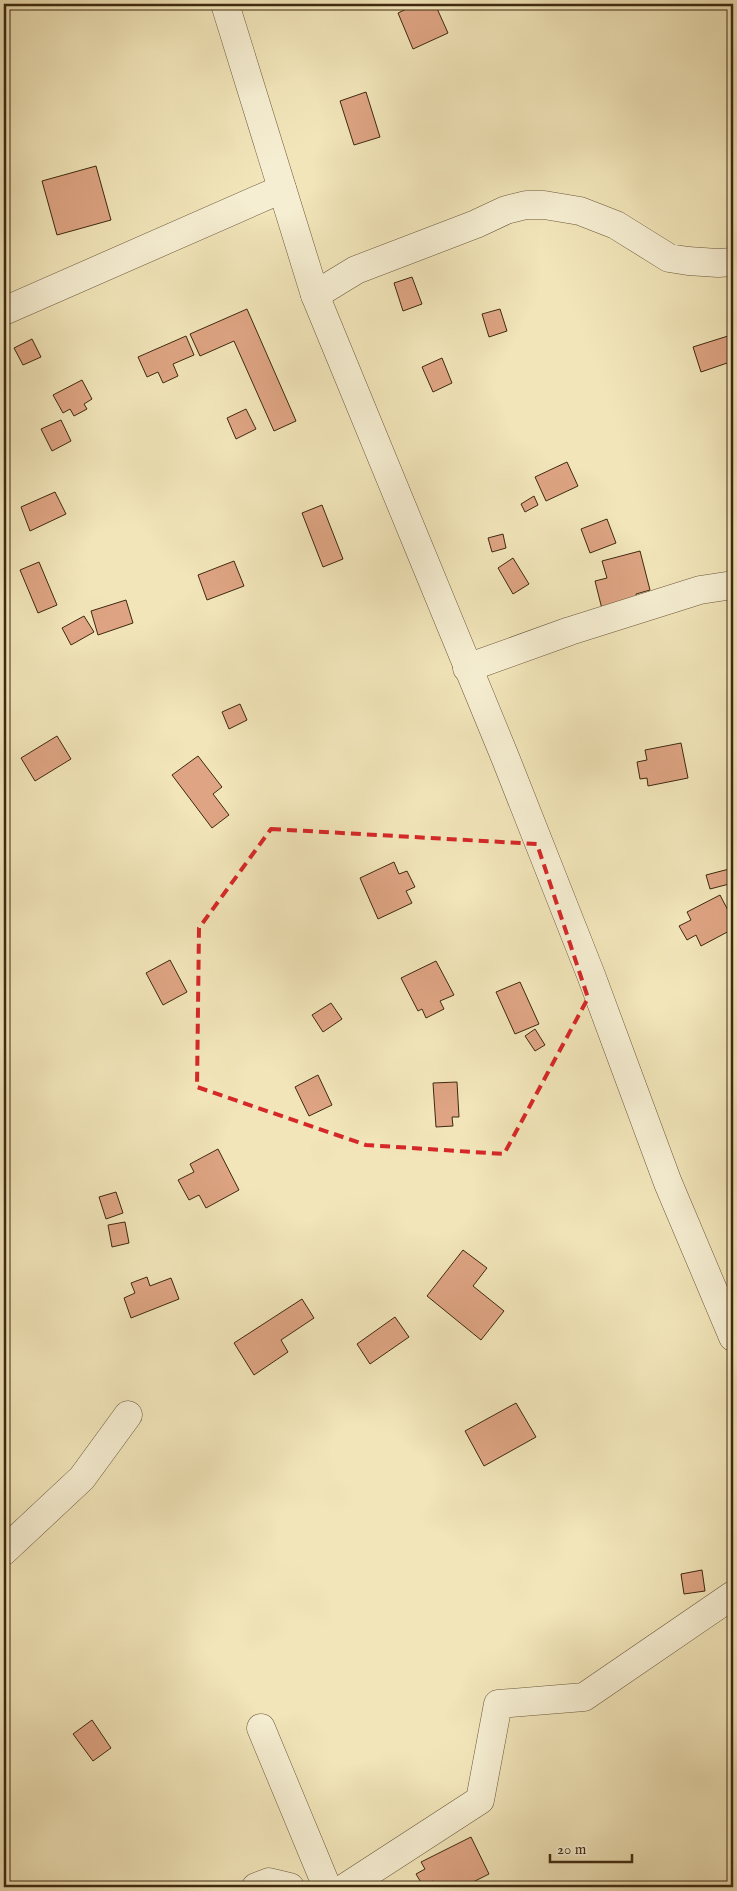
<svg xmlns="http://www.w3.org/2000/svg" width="737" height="1891" viewBox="0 0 737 1891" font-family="'IM FELL English',serif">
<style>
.building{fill:#dea483;stroke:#3e2910}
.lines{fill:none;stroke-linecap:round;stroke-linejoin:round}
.minor-casing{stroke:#6b583a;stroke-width:29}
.tertiary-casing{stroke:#6b583a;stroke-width:29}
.minor{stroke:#f6eed2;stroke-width:28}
.tertiary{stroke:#f6eed2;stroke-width:28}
.marked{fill:none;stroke:#d62828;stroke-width:4;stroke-dasharray:10 6;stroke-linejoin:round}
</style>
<rect width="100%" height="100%" fill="#f1e5b9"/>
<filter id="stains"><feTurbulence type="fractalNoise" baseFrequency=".004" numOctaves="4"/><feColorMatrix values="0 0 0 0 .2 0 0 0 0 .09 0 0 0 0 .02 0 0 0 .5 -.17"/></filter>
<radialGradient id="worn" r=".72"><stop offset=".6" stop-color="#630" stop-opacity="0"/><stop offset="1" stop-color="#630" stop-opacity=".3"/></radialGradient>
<path class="building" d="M 417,4 L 435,4 L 448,33 L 413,49 L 398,13 Z
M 366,92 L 380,137 L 354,145 L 340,101 Z
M 96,166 L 111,220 L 57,235 L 42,181 Z
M 412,277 L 422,304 L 403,311 L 394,283 Z
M 247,309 L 296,421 L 274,431 L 234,341 L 200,356 L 190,334 Z
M 500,309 L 507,331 L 489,337 L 482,314 Z
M 186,336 L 194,355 L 173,364 L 178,376 L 163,383 L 158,372 L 147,377 L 138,357 Z
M 728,336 L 733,351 L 733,361 L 701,372 L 693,347 Z
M 32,339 L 41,357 L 23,365 L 14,348 Z
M 442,358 L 452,383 L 433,392 L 422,367 Z
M 82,380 L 92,399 L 84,404 L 87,409 L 74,416 L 70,409 L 63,413 L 53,395 Z
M 246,409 L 256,429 L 236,439 L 227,418 Z
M 61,420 L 71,441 L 52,451 L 41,429 Z
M 567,462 L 578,486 L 546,501 L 535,477 Z
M 55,492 L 66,514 L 30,531 L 21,507 Z
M 534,496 L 538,505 L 525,512 L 521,504 Z
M 322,505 L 343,559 L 323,567 L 302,513 Z
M 607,519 L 616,543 L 590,553 L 581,529 Z
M 503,534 L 506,548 L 492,552 L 488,538 Z
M 640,551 L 650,590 L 636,594 L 638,604 L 603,613 L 595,581 L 607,578 L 602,561 Z
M 513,558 L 529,584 L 513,594 L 498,568 Z
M 234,561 L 244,586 L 207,600 L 198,575 Z
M 39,562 L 57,605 L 38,613 L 20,570 Z
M 126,600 L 133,623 L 98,635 L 91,611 Z
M 84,616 L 94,632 L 71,645 L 62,628 Z
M 240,704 L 247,720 L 229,729 L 222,712 Z
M 57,736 L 71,759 L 35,781 L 21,758 Z
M 681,743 L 688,778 L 648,786 L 647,778 L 640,779 L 637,762 L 647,760 L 645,750 Z
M 198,756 L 222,787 L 213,794 L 229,815 L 212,828 L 172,775 Z
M 394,862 L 399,874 L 407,871 L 415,887 L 406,891 L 412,903 L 378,919 L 360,878 Z
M 733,868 L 733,883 L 710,889 L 706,875 Z
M 720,895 L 733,920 L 733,929 L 701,946 L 696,935 L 687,940 L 679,926 L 691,920 L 687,912 Z
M 170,960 L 187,992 L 163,1005 L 146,973 Z
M 436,961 L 454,995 L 440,1001 L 444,1009 L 426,1018 L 422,1009 L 418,1011 L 401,978 Z
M 520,982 L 539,1024 L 515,1034 L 496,992 Z
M 331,1003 L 342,1019 L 323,1032 L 312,1015 Z
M 535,1029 L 545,1045 L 535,1051 L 525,1036 Z
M 318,1075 L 332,1105 L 309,1116 L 295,1087 Z
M 457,1082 L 459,1117 L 452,1117 L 453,1126 L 436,1127 L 433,1083 Z
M 218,1149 L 239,1190 L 206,1208 L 199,1195 L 189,1200 L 178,1180 L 194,1172 L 190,1164 Z
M 116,1192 L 123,1213 L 106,1219 L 99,1197 Z
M 125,1222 L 129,1243 L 112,1247 L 108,1225 Z
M 463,1250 L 487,1268 L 473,1286 L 504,1311 L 481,1340 L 427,1296 Z
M 147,1277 L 150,1286 L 171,1278 L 179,1299 L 131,1318 L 124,1298 L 135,1293 L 131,1283 Z
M 302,1299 L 314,1318 L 281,1340 L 288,1352 L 254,1375 L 234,1343 Z
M 395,1317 L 409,1337 L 370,1364 L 357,1344 Z
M 516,1403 L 536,1437 L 484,1466 L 465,1431 Z
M 702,1570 L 705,1591 L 684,1594 L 681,1574 Z
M 92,1720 L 111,1748 L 93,1761 L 73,1734 Z
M 471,1837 L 489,1874 L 463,1887 L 436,1887 L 433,1881 L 423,1886 L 416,1874 L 425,1869 L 421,1862 Z"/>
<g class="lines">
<g class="minor-casing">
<path id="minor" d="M 315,295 L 356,270 L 476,224 L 506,210 L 526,205 L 544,205 L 580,211 L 616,225 L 669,258 L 688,261 L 718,263 L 733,262
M 4,311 L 282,189
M 467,668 L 570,631 L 700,590 L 733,585
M 4,1551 L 82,1478 L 128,1415
M 261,1728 L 327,1887
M 256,1887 L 269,1882 L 290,1887
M 346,1887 L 480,1800 L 498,1704 L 584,1697 L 733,1595"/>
</g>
<g class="tertiary-casing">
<path id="tertiary" d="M 225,4 L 315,295 L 505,757 L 591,975 L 668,1183 L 733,1337"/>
</g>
<use href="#minor" class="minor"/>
<use href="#tertiary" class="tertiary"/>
</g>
<path class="marked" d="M 271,829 L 537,844 L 588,998 L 504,1154 L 366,1145 L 197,1087 L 199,928 Z"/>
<rect width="737" height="1891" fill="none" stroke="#f1e5b9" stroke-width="20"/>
<rect x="5" y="5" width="727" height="1881" fill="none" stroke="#3e2910" stroke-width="2.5"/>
<rect x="10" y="10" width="717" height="1871" fill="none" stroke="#3e2910"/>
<path d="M550 1854v8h82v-8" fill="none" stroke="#3e2910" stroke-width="2.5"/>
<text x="557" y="1854" font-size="15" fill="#3e2910" stroke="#f6eed2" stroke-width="4" paint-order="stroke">20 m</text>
<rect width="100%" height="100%" filter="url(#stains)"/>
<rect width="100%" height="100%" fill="url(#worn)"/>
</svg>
